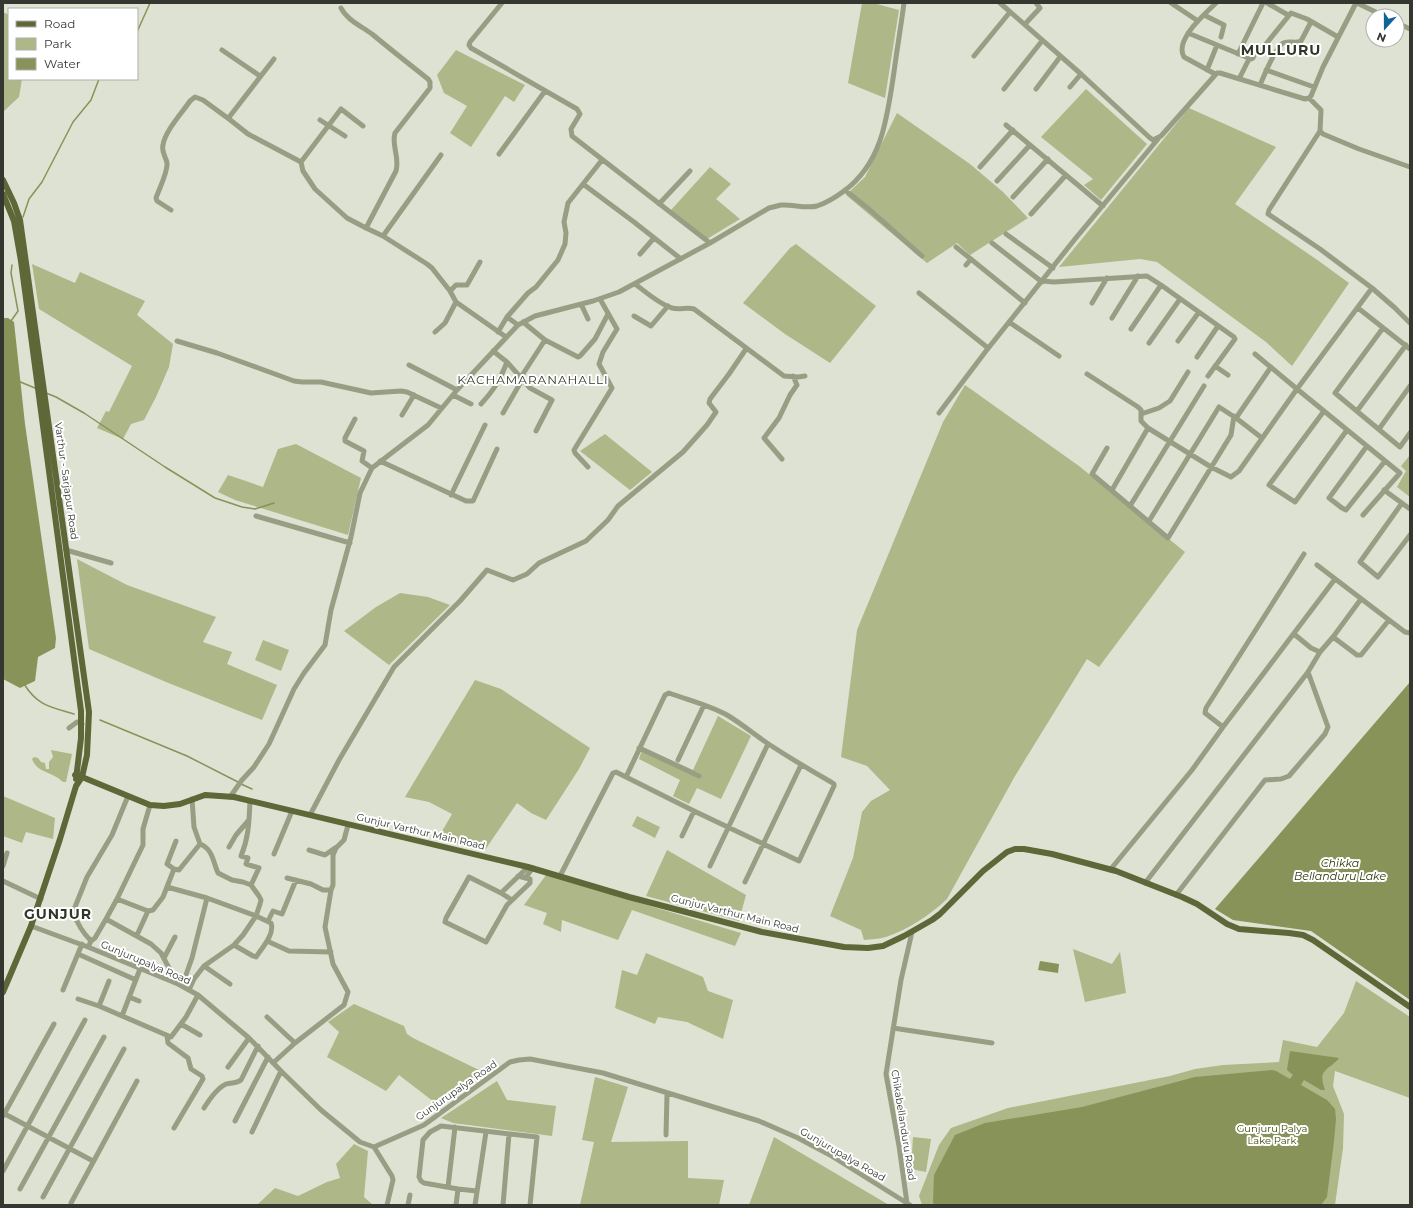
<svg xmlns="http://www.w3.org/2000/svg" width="1413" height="1208" viewBox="0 0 1413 1208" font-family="Montserrat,sans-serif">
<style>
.green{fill:#adb788}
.water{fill:#879359}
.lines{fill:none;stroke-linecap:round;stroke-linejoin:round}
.stream{stroke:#879359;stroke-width:1.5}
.minor{stroke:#989e84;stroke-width:5}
.major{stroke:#5d6738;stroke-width:6}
.labels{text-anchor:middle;stroke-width:4;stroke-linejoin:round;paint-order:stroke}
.street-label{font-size:10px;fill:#343630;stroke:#fff}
.park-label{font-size:10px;fill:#3d4700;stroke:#fff}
.water-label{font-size:11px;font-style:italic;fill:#303709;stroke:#fff}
.quarter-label{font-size:12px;letter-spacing:1px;fill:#323528;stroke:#fff}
.district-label{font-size:14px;font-weight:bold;letter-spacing:1px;fill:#323528;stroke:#fff}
</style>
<rect width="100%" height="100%" fill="#dee2d2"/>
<path class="green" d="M 862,3 L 873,3 L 899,10 L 885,98 L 848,83 Z
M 3,12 L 9,15 L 9,79 L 22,79 L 19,97 L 3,112 Z
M 456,50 L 525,85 L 514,102 L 505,96 L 471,147 L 450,133 L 467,106 L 444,93 L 437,75 Z
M 1086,89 L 1147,144 L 1101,200 L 1084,185 L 1093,179 L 1041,137 Z
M 1189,108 L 1276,147 L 1235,204 L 1316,259 L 1349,283 L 1292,366 L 1266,342 L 1157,262 L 1140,259 L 1059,267 Z
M 897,113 L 970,164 L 1003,192 L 1028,218 L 970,255 L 957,243 L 927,263 L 846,195 L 865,177 Z
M 710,167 L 731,184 L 716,199 L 740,219 L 707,239 L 671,210 Z
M 796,244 L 876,306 L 830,363 L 785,334 L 743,303 L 790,248 Z
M 32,264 L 75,283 L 80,272 L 145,301 L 137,315 L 173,344 L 169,367 L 156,397 L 144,420 L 131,424 L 123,439 L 97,428 L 106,411 L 109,412 L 132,366 L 39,309 Z
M 965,385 L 1079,466 L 1185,552 L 1099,667 L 1087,659 L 1015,776 L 947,899 C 930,915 909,929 886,937 C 879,939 871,939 864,940 L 861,930 L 830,916 L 853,858 L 862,812 L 871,801 L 890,790 L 867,766 L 841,757 L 857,630 L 943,422 Z
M 605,434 L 652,472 L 630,490 L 580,451 Z
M 296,444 L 361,478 L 348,535 L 235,500 L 218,492 L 228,475 L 263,487 L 278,449 Z
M 1410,455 L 1410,497 L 1397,487 L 1406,471 L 1401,466 Z
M 77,559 L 127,585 L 216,617 L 203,642 L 232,652 L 227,664 L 277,685 L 262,720 L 166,682 L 89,649 Z
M 400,593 L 428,597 L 450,605 L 389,665 L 344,631 L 376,607 Z
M 263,640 L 289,650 L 281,671 L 255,660 Z
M 475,680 L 501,689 L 590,748 L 579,769 L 546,820 L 531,813 L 517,803 L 485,850 L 437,840 L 452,814 L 429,802 L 405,797 Z
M 718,716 L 751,736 L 721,799 L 697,788 L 689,804 L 673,796 L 680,780 L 639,759 L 643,747 L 693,770 Z
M 51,750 L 72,754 L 66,782 L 63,782 C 61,781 60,779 58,778 C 48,771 37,772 32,759 L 34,757 L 38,758 L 41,762 L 45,763 L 46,769 L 49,769 L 49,762 L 53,757 Z
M 3,796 L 55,818 L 53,839 L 26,832 L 22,843 L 3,836 Z
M 637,816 L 660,827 L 655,838 L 632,826 Z
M 667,850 L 746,895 L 739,921 L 646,896 Z
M 546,875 L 741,933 L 735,946 L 632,910 L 618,940 L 562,920 L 561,932 L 543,924 L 547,913 L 524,905 Z
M 1073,949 L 1112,964 L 1120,952 L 1126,993 L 1085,1002 Z
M 646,953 L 703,977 L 708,991 L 733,1000 L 723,1039 L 687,1022 L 658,1017 L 655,1024 L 615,1008 L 622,970 L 637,975 Z
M 1356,981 L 1410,1017 L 1410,1098 L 1335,1071 L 1333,1086 L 1344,1114 L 1343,1148 L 1335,1205 L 922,1205 L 919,1196 L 939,1145 L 951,1128 L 1008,1108 L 1170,1076 L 1195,1069 L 1223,1065 L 1279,1062 L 1283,1040 L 1317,1047 L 1344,1013 Z
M 354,1004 L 404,1026 L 407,1034 L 413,1038 L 481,1071 L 438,1105 L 399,1075 L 386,1091 L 327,1057 L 339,1032 L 328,1022 Z
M 595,1077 L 628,1087 L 611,1142 L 688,1141 L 688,1178 L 724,1180 L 719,1205 L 580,1205 L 594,1142 L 582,1140 Z
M 497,1081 L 507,1100 L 556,1106 L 552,1136 L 453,1123 L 441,1118 Z
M 774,1137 L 889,1205 L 749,1205 Z
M 913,1137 L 931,1139 L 926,1172 L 911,1169 Z
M 354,1144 L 368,1151 L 364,1197 L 373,1205 L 257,1205 L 275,1188 L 298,1196 L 327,1182 L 340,1178 L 336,1164 Z"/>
<path class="water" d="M 3,318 L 8,318 L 14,322 L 25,424 L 56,638 L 55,648 L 38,657 L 35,681 L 20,688 L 3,679 Z
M 1410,682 L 1410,1000 L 1311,931 L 1233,920 L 1215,909 Z
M 1040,961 L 1059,964 L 1058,973 L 1038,970 Z
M 1290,1051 L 1339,1058 C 1337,1061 1335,1062 1332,1065 C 1320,1073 1321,1077 1325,1090 L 1321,1090 L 1304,1080 L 1301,1085 L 1327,1100 L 1335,1109 L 1336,1119 L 1334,1141 L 1327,1197 L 1321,1205 L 936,1205 L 933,1203 L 934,1175 L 955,1135 L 985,1123 L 1082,1107 L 1195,1077 L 1272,1070 L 1276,1071 L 1290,1079 L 1293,1075 L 1287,1070 Z"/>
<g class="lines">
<path class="stream" d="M 137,32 L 150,3
M 23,217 L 29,199 L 42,182 L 73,122 L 91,100 L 99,79
M 11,321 L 18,311 L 11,273 L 12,265
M 18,381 L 35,388
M 46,393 L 56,397 L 84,413 L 165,467 L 215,498 L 242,507 L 255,509 L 274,503
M 24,684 C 38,706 50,707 74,714
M 100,720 L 187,756 L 238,782
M 241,784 L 252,789"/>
<path class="minor" d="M 502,3 L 470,42 L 469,45 L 471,48 L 577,109 L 580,114 L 571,129 L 572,136 L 710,243
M 1000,3 L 1081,74 L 1149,137 L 1153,140 L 1161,136 L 1217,73 L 1220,73 L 1305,99 L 1309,98 L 1311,96 L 1323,67 L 1356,3
M 1171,3 L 1198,21
M 1267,3 L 1288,15
M 1357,3 L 1384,16
M 341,8 C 347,20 361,26 372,34 C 390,49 409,64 428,79 L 430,82 L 430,88 L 395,133 C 391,145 400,157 396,171 L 366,228
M 1204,15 L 1224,25 L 1221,37
M 1397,23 L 1410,29
M 1025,24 L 1040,8 L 1036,3
M 1188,33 L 1251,59 L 1253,58 L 1256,51 L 1262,49 L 1291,13 L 1307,19 L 1338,37
M 222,50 L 260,76
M 1238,54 L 1263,3
M 974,56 L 1010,12
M 274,59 L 230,116 L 229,119 L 248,134 L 301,162
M 1207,70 L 1217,45
M 1266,70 L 1314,87
M 1215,74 L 1184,57 C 1174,40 1205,14 1216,3
M 1239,79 L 1249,59
M 1260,85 C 1264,76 1275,48 1283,43 C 1288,40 1295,44 1301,41 L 1311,22
M 1070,87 L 1081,74
M 1004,89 L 1042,41
M 1036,89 L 1060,57
M 1309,98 L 1321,110 L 1320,131 L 1269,210 L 1268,214 L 1320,249 L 1372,288 L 1395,308 L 1410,323
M 320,120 L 345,136
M 1006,125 L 1103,206
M 363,126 L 341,109 L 301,162 L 303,171 L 315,189 L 347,218 L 366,228 L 383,236 L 427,264 L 432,268 L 450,291 L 456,302 L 506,337
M 1320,131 L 1323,134 L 1359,149 L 1410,167
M 499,154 L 545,91
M 602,160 L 583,184 L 634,222 L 681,259
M 980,167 L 1013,130
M 997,181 L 1030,145
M 845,190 L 870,210 L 922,256
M 1013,197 L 1048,159
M 659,204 L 690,171
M 171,210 L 157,201 L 156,198 C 159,189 168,172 167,163 C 166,157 161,152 163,145 C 165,131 182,113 190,101 L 195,97 L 203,100 L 229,119
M 1031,214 L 1066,175
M 1006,234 L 1053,268
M 383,236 L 441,155
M 992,243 L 1042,282
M 956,247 L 1025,303
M 640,254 L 654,238
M 966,265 L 971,259
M 1043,281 L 1054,282 L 1147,276 L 1161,285 L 1234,337 L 1235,339 L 1208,376
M 635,284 C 646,292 659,304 672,308 C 680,310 687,307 694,309 L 784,376 L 798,377 L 805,376
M 450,291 L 456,285 L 467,285 L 480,262
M 919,293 L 988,348
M 1092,303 L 1107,278
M 581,304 L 588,319
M 1358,308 L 1410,349
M 634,316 L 651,326 L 668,306
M 507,317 L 518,325
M 1112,318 L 1138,276
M 523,322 L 545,340 L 578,357 L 580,356 L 595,339 L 608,314
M 1009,322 L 1059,356
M 1383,328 L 1335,393 L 1400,447 L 1410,433
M 1131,329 L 1161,285
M 435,332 L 445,323 L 456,302
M 498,332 L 507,317 L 528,293 L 536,287 L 558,260 L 565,244 L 566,233 L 564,222 L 568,203 L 583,184
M 177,341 L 217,353 L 294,381 L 302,382 L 321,382 L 371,393 L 401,391 L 407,392 L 441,408
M 1178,341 L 1199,312
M 1149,343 L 1180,299
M 493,351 L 507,362 L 530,388 L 552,400 L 536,431
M 1197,357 L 1218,326
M 409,365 L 457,390
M 1215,366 L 1228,375
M 1087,374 L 1138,407 L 1141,410 L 1141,421 L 1148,428 L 1211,467 L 1231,477 L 1239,471 L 1297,389 L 1255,354
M 521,377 L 545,340
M 453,395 L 471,404
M 481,404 C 494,390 500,380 507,362
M 1324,411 L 1269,485 L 1295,502 L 1347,430
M 1357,411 L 1406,345
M 503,413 L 522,380
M 939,413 L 986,351 L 1075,239 L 1158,139
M 1141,414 L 1159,408 L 1170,401 L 1188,372
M 402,415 L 414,395
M 1236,418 L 1262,438
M 355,419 L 345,438 L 345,441 L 364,451 L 362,461 L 372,468
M 1379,429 L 1410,386
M 1367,446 L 1329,498 L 1342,508 L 1346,510 L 1385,461
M 1107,448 L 1092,474 L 1168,538 L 1231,435 L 1234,416
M 782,459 L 764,438 L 779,418 L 790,395 L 797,385 L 793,376
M 380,461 L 466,501 L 473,501 L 497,449
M 588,467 L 575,453 L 574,450 L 612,388 L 599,364 L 603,352 L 617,329 L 600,299
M 1112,490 L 1148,428
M 1384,490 L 1410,509
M 451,495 L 485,425
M 1402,503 L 1360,562 L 1378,577 L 1410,535
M 1130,506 L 1204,386
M 1363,515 L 1400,473 L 1297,389 L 1372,288
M 256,516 L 350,543
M 1149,521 L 1219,407 L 1236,418 L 1271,367
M 66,550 L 111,563
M 1317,565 L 1389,620 L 1405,632 L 1410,633
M 1294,634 L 1311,648 L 1320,652
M 1333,637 L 1357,655 L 1361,655 L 1389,620
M 1223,727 L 1205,713 L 1206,708 L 1304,554
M 69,728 L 77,722 L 82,724
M 639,748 L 699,776
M 678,760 L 704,705
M 230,797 L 242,780 L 254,767 L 269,744 L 294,689 L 304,673 L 325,645 L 331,610 L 351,537 L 360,493 L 372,468 L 428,425 L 457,390 L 518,325 L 535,316 L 593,301 L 619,292 L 710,243 L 769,208 C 773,207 777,206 781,205 C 792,204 806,209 817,206 C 826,203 836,197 844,191 C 883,162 887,117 894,72 C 897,49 901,26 904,3
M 192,799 L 194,827 L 200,844
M 250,801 C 249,821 249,837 241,856 L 248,858 L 246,864 L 259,868 L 251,885
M 150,805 L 143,829 L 143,845 L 117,899 L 106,919 L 151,944 L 161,953 L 177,983
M 310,815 L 339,760 L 394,667 L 460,601 L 487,570 L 513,580 L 527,574 L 539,563 L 586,541 L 608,520 L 618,506 L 683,452 L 707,425 L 716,412 L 709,403 L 710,399 L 729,374 L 746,349
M 682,836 L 694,811
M 229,847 L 236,835 L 248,821
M 309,850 L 325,855 L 335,848
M 274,854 L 292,811
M 3,866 L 7,853
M 710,866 L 768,744
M 174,869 L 167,864 L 176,841
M 1110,870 L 1192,770 L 1223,727 L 1335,579
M 518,876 L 530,879 L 530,883 L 507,905 L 486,942 L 445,922 L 446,918 L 469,877 L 501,893 L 528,867
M 560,876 L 613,773 L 616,772 L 694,811 L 799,861 L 834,786 L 834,784 L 831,782 C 810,770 790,758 770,745 C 755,735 742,724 727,715 C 709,705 688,700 669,693 L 665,695 L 626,777
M 287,878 L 311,884 L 323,890 L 331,890 L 333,885 L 333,855 L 336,848 L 344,840 L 348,825
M 525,878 L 533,868
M 3,881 L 41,899
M 745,882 L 801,765
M 1145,883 L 1308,672 L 1320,652 L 1333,637 L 1361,599
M 167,887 L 207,898 L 192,958 L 182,986
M 501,893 L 512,900
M 1176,895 L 1265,780 L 1281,779 L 1289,776 L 1325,734 L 1328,727 L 1308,672
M 207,898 L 256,916 L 271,923 C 275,934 262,948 256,957 L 253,956 L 234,945
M 117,899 L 148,911 L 153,910 L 163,897 L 174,869 L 179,870 L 200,844 C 213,849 213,862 218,873 L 232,880 L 243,882 L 251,885 L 259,896 L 261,900 L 260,904 L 256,916 L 243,935 L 234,945 L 204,966 L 194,979 L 189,990
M 268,921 L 273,911 L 282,914 L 296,880
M 31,926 L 88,947 L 178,984 L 198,995 L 249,1038 L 281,1071 L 321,1110 L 360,1142 L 374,1147 L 424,1125 L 510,1062 L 519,1060 L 530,1059 L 603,1073 L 759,1121 L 798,1138 L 830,1155 L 910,1205
M 137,935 L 148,911
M 91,941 L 95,938 L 106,919
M 267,941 L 289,951 L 331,952
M 88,947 L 91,941 C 82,932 77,923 73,912 L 87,877 L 112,835 L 128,796
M 78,954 L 136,980
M 164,958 L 175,937
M 204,966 L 230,984
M 63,990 L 82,944
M 129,997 L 139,1001
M 78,999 L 99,1006 L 171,1037 L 186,1017 L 198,995
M 99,1006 L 109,981
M 122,1016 L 140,969
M 267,1017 L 295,1043
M 181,1024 L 200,1035
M 893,1028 L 992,1043
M 167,1036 L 168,1043 L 188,1058 L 191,1069 L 202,1076 L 203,1079 L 174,1128
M 273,1063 L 295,1043 L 344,1005 L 348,992 L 333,964 L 325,927 L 331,890
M 228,1067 L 249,1038
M 204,1108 C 209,1100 217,1088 226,1084 C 232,1082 236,1084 241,1080 L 258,1046
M 3,1113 L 93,1161
M 3,1116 L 54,1024
M 235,1121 L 268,1057
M 252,1132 L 281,1071
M 666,1135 L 667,1094
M 374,1147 L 392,1176 L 393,1180 L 387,1205
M 3,1171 L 85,1020
M 448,1187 L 455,1127
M 20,1189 L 104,1037
M 477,1191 L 458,1189 L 424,1183 L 421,1181 L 419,1177 L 423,1140 L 430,1132 L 441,1126 L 537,1137 L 530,1205
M 43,1197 L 124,1049
M 71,1203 L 137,1081
M 907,1203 L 899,1146 L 886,1074 L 901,980 L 912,932
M 408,1205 L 410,1195
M 456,1205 L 458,1189
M 475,1205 L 486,1132
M 503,1205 L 509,1134"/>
<path class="major" d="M 3,180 L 14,203 L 20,220 L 89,712 L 87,755 L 82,777 L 76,786 L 60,839 L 31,926 L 3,992
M 3,194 L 14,221 L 21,261 L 81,711 L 81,738 L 76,779
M 75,775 L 82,777 L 150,805 L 164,806 L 180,804 L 205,795 L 234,797 L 528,867 L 629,897 L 762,932 L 844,947 L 868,948 L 883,946 L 904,936 L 932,920 L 940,914 L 983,871 L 1007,852 L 1015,849 L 1024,849 L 1052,854 L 1116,871 L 1182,897 L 1197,904 L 1227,924 L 1239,929 L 1289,933 L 1303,935 L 1313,940 L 1410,1007"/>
</g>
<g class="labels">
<g class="street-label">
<text transform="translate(67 481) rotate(82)" y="4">Varthur - Sarjapur Road</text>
<text transform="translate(421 831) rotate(13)" y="4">Gunjur Varthur Main Road</text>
<text transform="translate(735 913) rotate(14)" y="4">Gunjur Varthur Main Road</text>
<text transform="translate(146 962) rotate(23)" y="4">Gunjurupalya Road</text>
<text transform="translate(456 1090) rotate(-35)" y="4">Gunjurupalya Road</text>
<text transform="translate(904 1125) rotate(81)" y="4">Chikabellanduru Road</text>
<text transform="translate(843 1154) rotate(30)" y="4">Gunjurupalya Road</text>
</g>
<g class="park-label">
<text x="1272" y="1132">Gunjuru Palya<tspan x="1272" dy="12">Lake Park</tspan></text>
</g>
<g class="water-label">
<text x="1340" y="867">Chikka<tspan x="1340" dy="13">Bellanduru Lake</tspan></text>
</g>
<g class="quarter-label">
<text x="533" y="384">KACHAMARANAHALLI</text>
</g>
<g class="district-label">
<text x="1281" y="55">MULLURU</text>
<text x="58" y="919">GUNJUR</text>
</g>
</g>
<rect width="1413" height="1208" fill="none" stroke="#343630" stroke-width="8"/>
<rect x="8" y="8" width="130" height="72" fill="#ffffff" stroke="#aeafac"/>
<rect x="16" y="21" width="20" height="6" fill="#5d6738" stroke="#aeafac"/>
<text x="44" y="28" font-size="12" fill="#343630">Road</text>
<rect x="16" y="38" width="20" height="12" fill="#adb788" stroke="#aeafac"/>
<text x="44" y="48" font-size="12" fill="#343630">Park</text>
<rect x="16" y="58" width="20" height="12" fill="#879359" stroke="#aeafac"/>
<text x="44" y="68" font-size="12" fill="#343630">Water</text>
<g transform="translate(1385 28) rotate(201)"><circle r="19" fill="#ffffff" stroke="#aeafac"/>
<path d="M0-3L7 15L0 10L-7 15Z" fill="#116596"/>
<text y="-6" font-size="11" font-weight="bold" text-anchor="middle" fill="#343630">N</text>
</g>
</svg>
